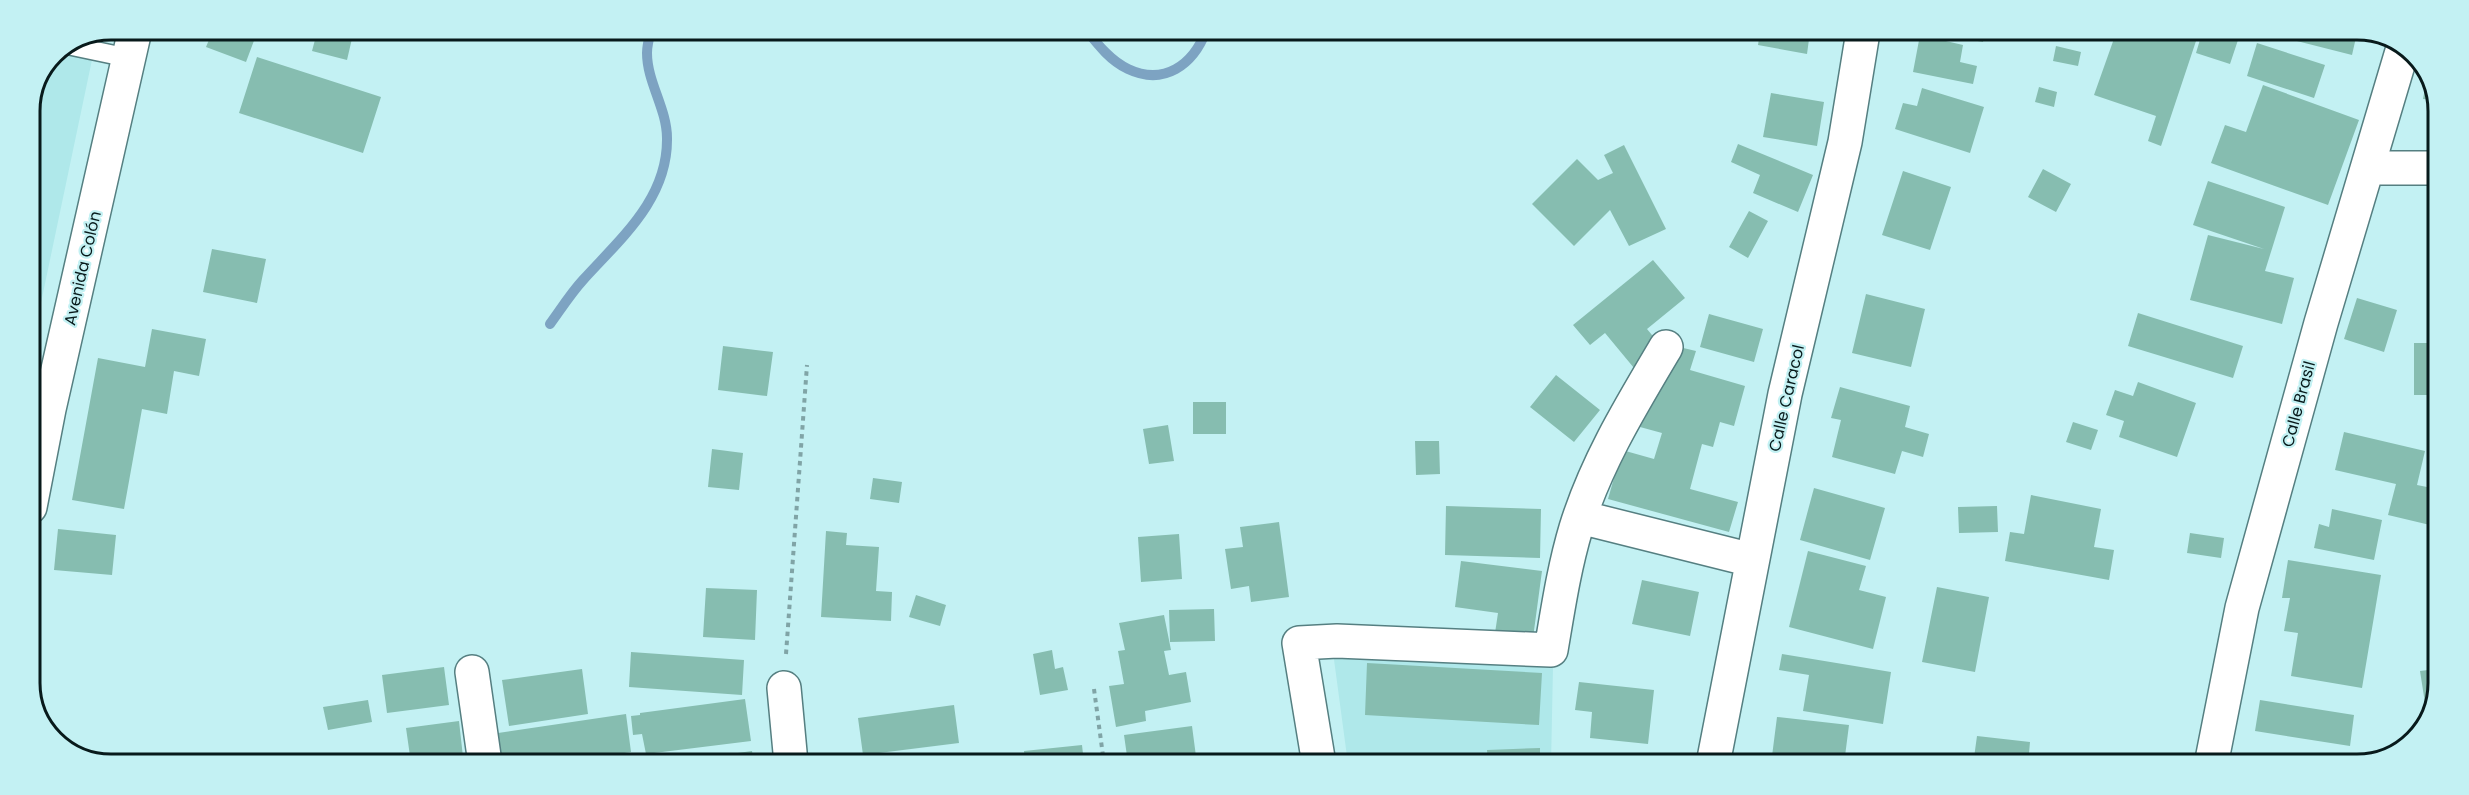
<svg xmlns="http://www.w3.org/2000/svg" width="2469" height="795" viewBox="0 0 2469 795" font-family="Poppins,sans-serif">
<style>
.built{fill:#afe8ea}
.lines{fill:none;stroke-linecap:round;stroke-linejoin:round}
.stream{stroke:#7da3c2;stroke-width:10}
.building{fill:#86bdb0}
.service-casing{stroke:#557f81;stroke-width:21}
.minor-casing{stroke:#557f81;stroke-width:36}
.path{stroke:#80a4a6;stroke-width:4;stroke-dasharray:4.5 4.5;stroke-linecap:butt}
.service{stroke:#fff;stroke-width:18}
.minor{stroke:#fff;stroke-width:33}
.labels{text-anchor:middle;stroke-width:4.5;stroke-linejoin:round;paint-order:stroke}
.street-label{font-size:16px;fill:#081a1b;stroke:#c3f1f3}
.rim{fill:none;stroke:#081a1b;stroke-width:3}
</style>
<rect width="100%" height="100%" fill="#c3f1f3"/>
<path class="built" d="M 97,36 L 30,355 L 30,112 L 54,54 Z
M 1333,652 L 1553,667 L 1551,764 L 1348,764 Z"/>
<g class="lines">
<path class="stream" d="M 1087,31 C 1099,46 1111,61 1128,69 C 1164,86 1193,65 1206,31
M 550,324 C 561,309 571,293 583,280 C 621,238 668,199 667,138 C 667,109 647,82 647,53 C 647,46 649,38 651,31"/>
</g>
<path class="building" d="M 213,30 L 258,30 L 246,62 L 206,47 Z
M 354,30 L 347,60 L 312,51 L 316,36 L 298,31 Z
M 1760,32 L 1810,32 L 1807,54 L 1758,45 Z
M 1928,32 L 1985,32 L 1983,42 Z
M 2116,33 L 2181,33 L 2197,38 L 2161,146 L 2148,141 L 2156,116 L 2094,95 Z
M 2202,33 L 2240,34 L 2230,64 L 2196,53 Z
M 2274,33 L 2357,33 L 2352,55 L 2273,35 Z
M 1920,35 L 1963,45 L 1960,62 L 1977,66 L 1973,84 L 1913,72 Z
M 2257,43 L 2325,65 L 2314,98 L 2247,76 Z
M 2056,46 L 2081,52 L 2078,66 L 2053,61 Z
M 257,57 L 381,97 L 363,153 L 239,113 Z
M 2427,78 L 2434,96 L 2436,100 L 2423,99 Z
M 2263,85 L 2359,120 L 2328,205 L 2211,163 L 2225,125 L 2246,132 Z
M 2039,87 L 2057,92 L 2054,107 L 2035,102 Z
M 1922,88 L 1984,107 L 1970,153 L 1895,129 L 1903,103 L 1917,106 Z
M 1771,93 L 1824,102 L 1817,146 L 1763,137 Z
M 1738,144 L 1813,175 L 1798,212 L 1753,193 L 1760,175 L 1731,162 Z
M 1624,145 L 1666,229 L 1629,246 L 1610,210 L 1574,246 L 1532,204 L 1577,159 L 1598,180 L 1613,173 L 1604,155 Z
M 2043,169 L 2071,184 L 2056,212 L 2028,197 Z
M 1903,171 L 1951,187 L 1930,250 L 1882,235 Z
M 2208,181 L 2285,207 L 2265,271 L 2294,278 L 2282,324 L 2190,300 L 2208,235 L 2264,249 L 2193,225 Z
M 1749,211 L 1768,221 L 1748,258 L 1729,247 Z
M 212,249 L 266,259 L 257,303 L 203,292 Z
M 1653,260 L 1685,298 L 1647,329 L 1661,346 L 1634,368 L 1605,333 L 1590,345 L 1573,325 Z
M 1866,294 L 1925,309 L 1911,367 L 1852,353 Z
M 2357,298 L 2397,310 L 2384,352 L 2344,339 Z
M 2138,313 L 2243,346 L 2233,378 L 2128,346 Z
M 1709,314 L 1763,329 L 1754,362 L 1700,347 Z
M 152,329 L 206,339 L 199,376 L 174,371 L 167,414 L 142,409 L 124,509 L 72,500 L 98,358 L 145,367 Z
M 2414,343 L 2438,343 L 2438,395 L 2414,395 Z
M 723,346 L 773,352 L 767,396 L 718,390 Z
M 1679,347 L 1696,351 L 1690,370 L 1745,386 L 1734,426 L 1720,422 L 1713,447 L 1702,444 L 1690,489 L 1738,502 L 1729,532 L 1608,499 L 1622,450 L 1654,459 L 1662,433 L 1640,427 L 1674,366 Z
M 1556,375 L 1600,410 L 1574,442 L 1530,407 Z
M 2138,382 L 2196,403 L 2177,457 L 2119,437 L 2124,421 L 2106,415 L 2115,390 L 2133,396 Z
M 1840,387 L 1910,406 L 1905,427 L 1929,434 L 1923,457 L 1902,451 L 1895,474 L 1832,457 L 1841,420 L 1831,418 Z
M 1193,402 L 1226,402 L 1226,434 L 1193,434 Z
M 2073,422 L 2098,430 L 2091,450 L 2066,442 Z
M 1168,425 L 1174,461 L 1149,464 L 1143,429 Z
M 2344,432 L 2425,451 L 2417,485 L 2437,489 L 2430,525 L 2388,515 L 2396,484 L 2335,470 Z
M 1415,441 L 1439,441 L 1440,474 L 1416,475 Z
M 712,449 L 743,453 L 739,490 L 708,487 Z
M 873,478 L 902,482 L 899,503 L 870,499 Z
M 1814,488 L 1885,508 L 1870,560 L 1800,540 Z
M 2031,495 L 2101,509 L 2094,547 L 2114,550 L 2109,580 L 2005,561 L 2010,532 L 2024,534 Z
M 1446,506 L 1541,509 L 1540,558 L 1445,555 Z
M 1997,506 L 1998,532 L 1959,533 L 1958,507 Z
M 2332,509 L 2382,520 L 2374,560 L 2314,548 L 2319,524 L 2329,527 Z
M 1279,522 L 1289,597 L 1251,602 L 1249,586 L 1231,589 L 1225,549 L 1243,547 L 1240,527 Z
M 58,529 L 116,535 L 112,575 L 54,570 Z
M 826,531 L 847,533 L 846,545 L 879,547 L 876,591 L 892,592 L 891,621 L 821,617 Z
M 2190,533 L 2224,538 L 2221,558 L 2187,553 Z
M 1179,534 L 1182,579 L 1141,582 L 1138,537 Z
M 1808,551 L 1866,566 L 1859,590 L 1886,597 L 1873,649 L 1789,627 Z
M 2288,560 L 2381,575 L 2362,688 L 2291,676 L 2298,633 L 2284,631 L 2290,598 L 2282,598 Z
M 1461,561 L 1542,571 L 1533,638 L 1495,633 L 1498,613 L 1455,607 Z
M 1642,580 L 1699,592 L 1690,636 L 1632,624 Z
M 1937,587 L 1989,597 L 1975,672 L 1922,662 Z
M 706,588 L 757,590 L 755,640 L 703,637 Z
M 916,595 L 946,605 L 940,626 L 909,617 Z
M 1214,609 L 1215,641 L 1170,642 L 1169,610 Z
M 1164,615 L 1171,650 L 1164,651 L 1169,675 L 1186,672 L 1191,702 L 1145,711 L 1146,721 L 1116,727 L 1109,686 L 1124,684 L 1118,651 L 1125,650 L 1119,623 Z
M 1052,650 L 1055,669 L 1063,667 L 1068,690 L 1040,695 L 1033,654 Z
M 631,652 L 744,660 L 742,695 L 629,687 Z
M 1782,654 L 1891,672 L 1883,724 L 1803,711 L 1809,675 L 1779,670 Z
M 1367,663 L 1542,673 L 1539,725 L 1365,715 Z
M 444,667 L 449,705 L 387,713 L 382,675 Z
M 582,669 L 588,714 L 509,726 L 502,680 Z
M 2436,669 L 2436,701 L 2425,703 L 2420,671 Z
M 1579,682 L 1654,690 L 1648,744 L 1590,738 L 1592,712 L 1575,710 Z
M 745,699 L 751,741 L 646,754 L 642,734 L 633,735 L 631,716 L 640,715 L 640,713 Z
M 368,700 L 372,722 L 328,730 L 323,707 Z
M 2260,700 L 2354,715 L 2350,746 L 2255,731 Z
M 954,705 L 959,743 L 863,755 L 858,718 Z
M 626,714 L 631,752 L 558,763 L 502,763 L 498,733 Z
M 1777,717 L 1849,725 L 1844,764 L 1771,764 Z
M 459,721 L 463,757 L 411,763 L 406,728 Z
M 1192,726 L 1197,764 L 1128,763 L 1124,735 Z
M 1977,736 L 2030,742 L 2028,765 L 1973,765 Z
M 1082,745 L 1084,763 L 1025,763 L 1024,751 Z
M 1540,748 L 1540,764 L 1488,764 L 1487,750 Z
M 752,751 L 754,763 L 680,763 L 680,761 Z"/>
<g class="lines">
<g class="service-casing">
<path id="service" d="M 72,46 L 129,58"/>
</g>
<g class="minor-casing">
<path id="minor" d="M 2368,168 L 2439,168
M 30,507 L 49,409 L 135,30
M 1580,517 L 1752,560
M 472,672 L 485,763
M 784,688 L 791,763
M 1319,764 L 1299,643 L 1337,641 L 1551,650 C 1558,609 1564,568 1576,528 C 1596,463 1631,406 1666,347
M 1713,764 L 1785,394 L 1845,142 L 1863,32
M 2211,765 L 2242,608 L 2321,323 L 2403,48"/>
</g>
<path class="path" d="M 786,654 L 807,365
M 1094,689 L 1104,763"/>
<use href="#service" class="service"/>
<use href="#minor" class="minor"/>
</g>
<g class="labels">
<g class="street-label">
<text transform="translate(82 268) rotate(-77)" y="6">Avenida Colón</text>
<text transform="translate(1786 398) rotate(-77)" y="6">Calle Caracol</text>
<text transform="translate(2298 404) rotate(-75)" y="6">Calle Brasil</text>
</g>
</g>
<path d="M0 0H2469V795H0ZM111 40H2357A71 71 0 0 1 2428 111V683A71 71 0 0 1 2357 754H111A71 71 0 0 1 40 683V111A71 71 0 0 1 111 40Z" fill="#c3f1f3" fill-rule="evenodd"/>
<path class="rim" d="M111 40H2357A71 71 0 0 1 2428 111V683A71 71 0 0 1 2357 754H111A71 71 0 0 1 40 683V111A71 71 0 0 1 111 40Z"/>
</svg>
